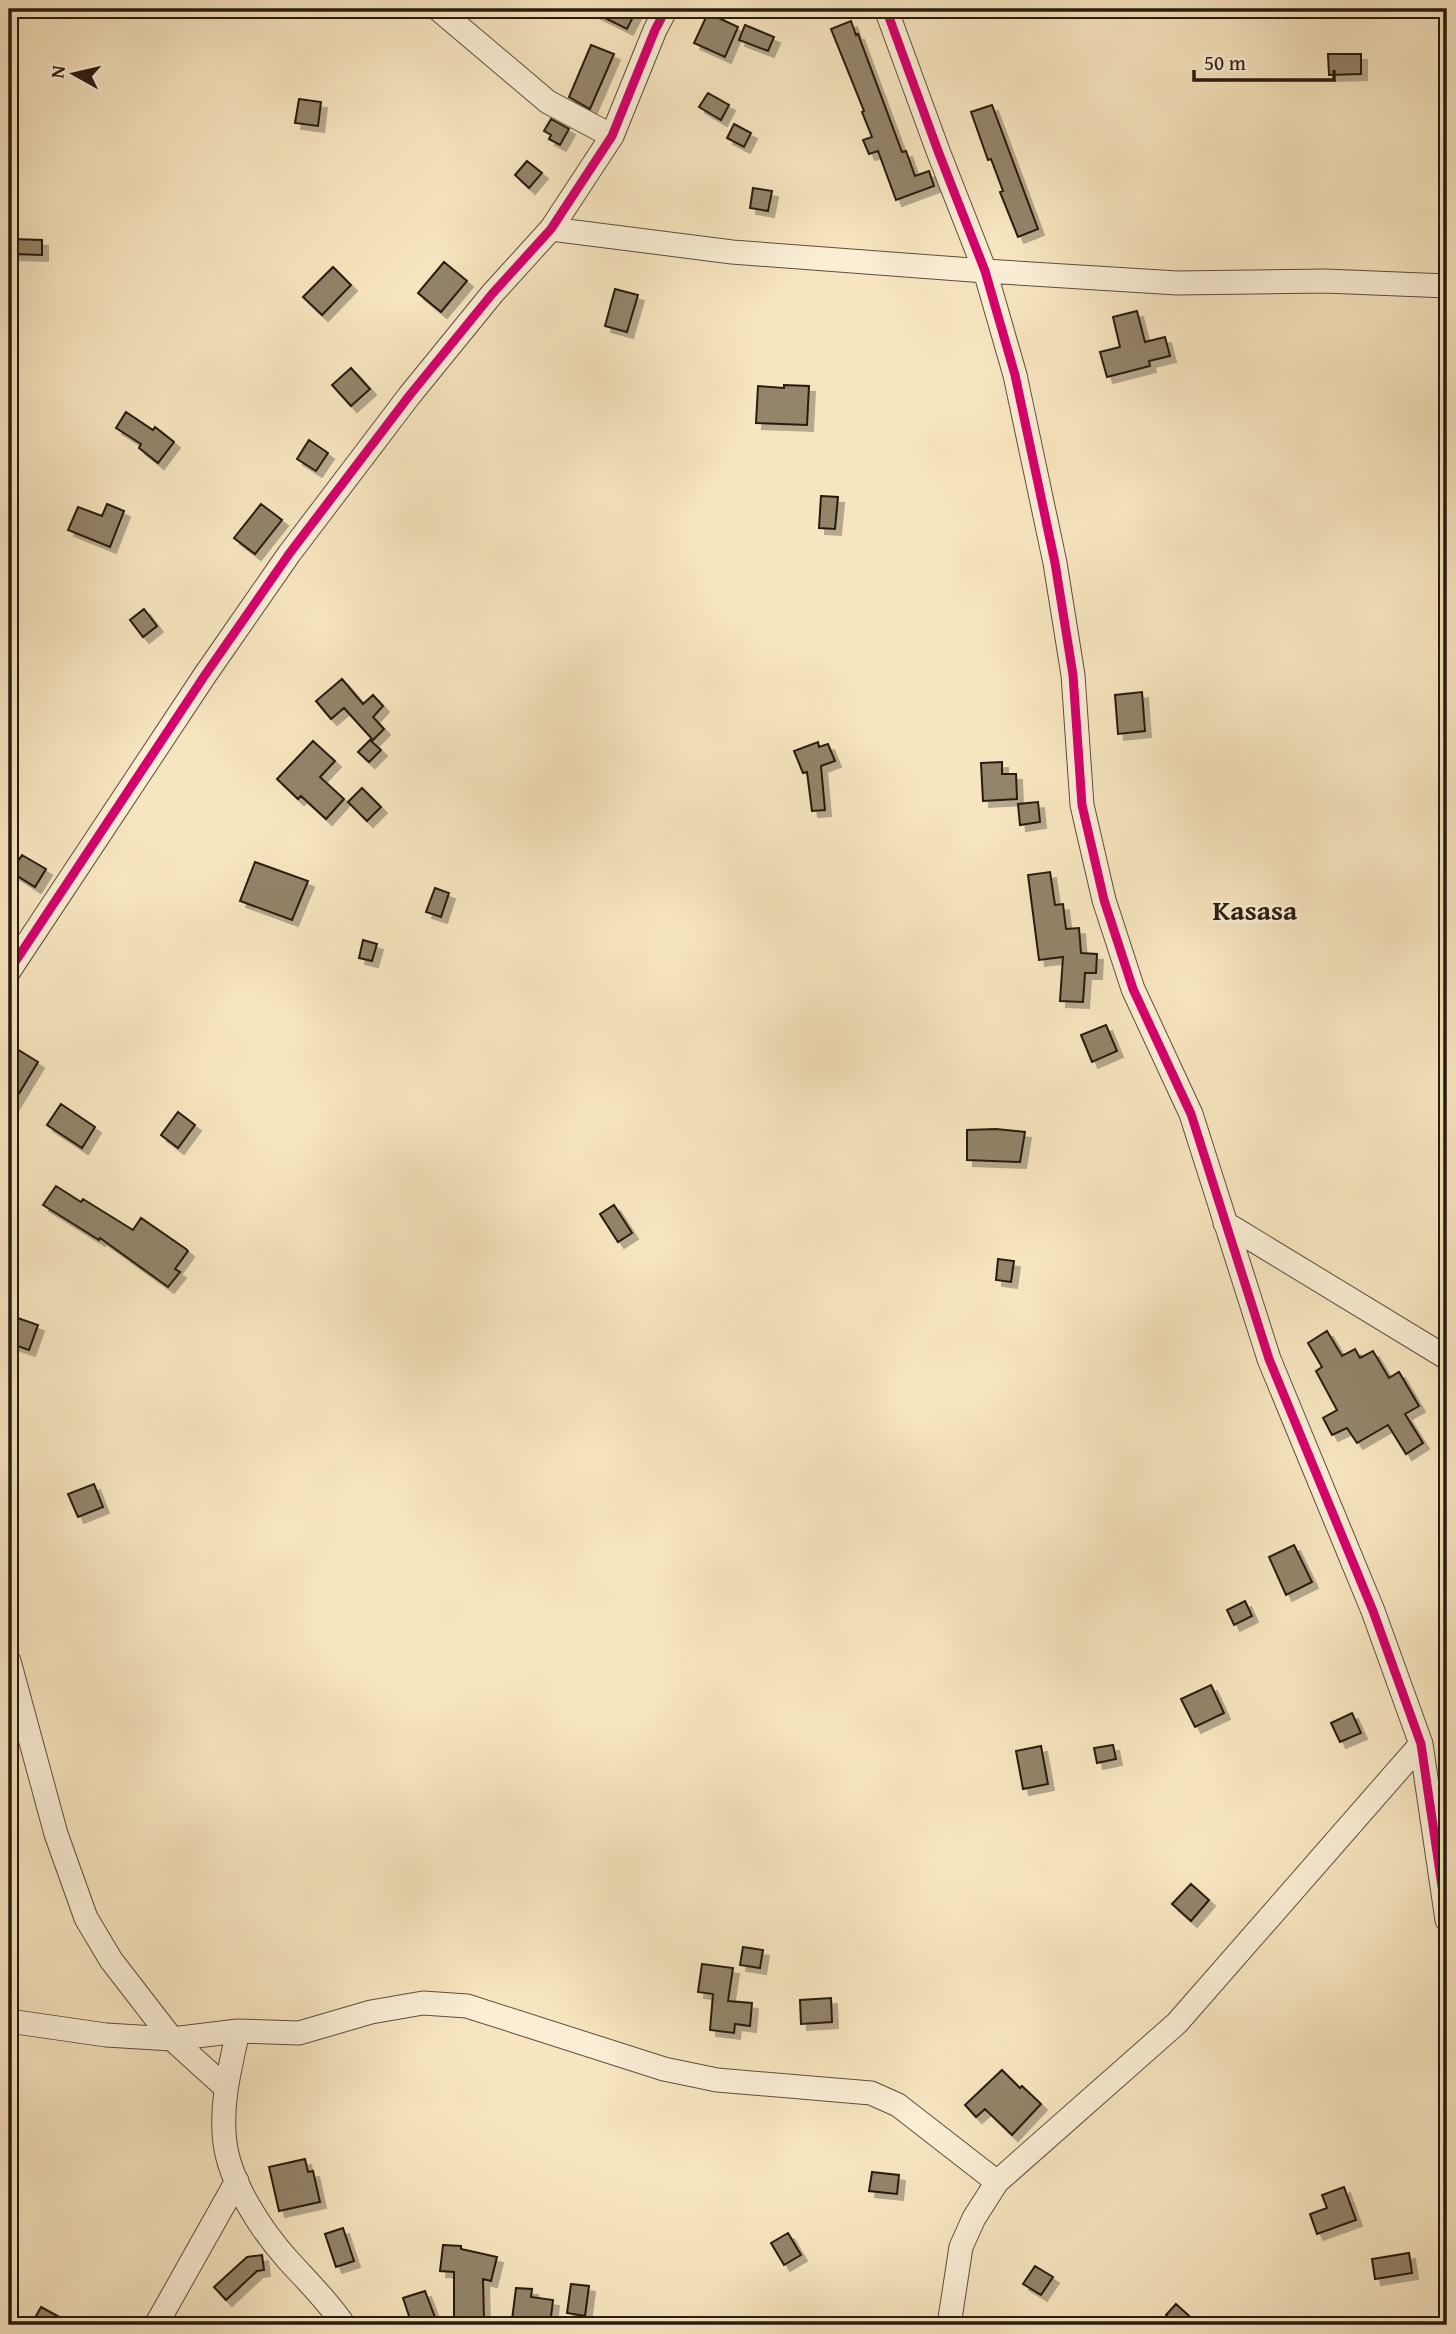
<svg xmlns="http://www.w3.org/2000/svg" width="1456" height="2334" viewBox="0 0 1456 2334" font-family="'Gentium Book Plus',serif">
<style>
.building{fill:#94846b;stroke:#281b10;stroke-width:2;filter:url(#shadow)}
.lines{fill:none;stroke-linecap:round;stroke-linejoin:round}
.minor-casing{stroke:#5c4e3c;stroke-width:25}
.minor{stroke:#faeed5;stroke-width:23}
.cycleway-casing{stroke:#faeed5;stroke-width:13}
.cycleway{stroke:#d6006c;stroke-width:9}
.labels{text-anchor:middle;stroke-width:5;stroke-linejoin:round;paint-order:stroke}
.quarter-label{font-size:28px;font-weight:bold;fill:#281b10;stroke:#faeed5}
</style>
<defs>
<filter id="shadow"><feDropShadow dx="6" dy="6" stdDeviation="0" flood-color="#0004"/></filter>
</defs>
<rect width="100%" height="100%" fill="#f7e5bf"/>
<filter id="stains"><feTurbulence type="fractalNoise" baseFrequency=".00286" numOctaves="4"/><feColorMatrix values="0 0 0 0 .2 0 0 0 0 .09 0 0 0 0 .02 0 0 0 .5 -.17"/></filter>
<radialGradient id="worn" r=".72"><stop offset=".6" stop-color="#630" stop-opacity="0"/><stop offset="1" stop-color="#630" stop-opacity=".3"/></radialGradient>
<path class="building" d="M 587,9 L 637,9 L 627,29 Z
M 708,13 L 738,27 L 725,57 L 694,43 Z
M 851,21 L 856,35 L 858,34 L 902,152 L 906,151 L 915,176 L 929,171 L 934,186 L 896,200 L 878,151 L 869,154 L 863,140 L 872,137 L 862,112 L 864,111 L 831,29 Z
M 745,25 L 774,37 L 768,51 L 739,40 Z
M 591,45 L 614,54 L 590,109 L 569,97 Z
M 1328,54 L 1361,54 L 1361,74 L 1329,75 Z
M 708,93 L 729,105 L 721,120 L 699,107 Z
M 299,99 L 321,102 L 318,126 L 295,123 Z
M 992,105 L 1038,229 L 1018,237 L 1000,192 L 1003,191 L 991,159 L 988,160 L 971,112 Z
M 551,119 L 569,129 L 560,145 L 549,139 L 551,135 L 544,131 Z
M 734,124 L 751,133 L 744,147 L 727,138 Z
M 527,161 L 542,173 L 529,188 L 515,175 Z
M 753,188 L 772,191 L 768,211 L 750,208 Z
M 13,239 L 42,240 L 42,255 L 13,254 Z
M 444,262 L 467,281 L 441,312 L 418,293 Z
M 333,267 L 351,285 L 322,315 L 303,297 Z
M 615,289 L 638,295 L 627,332 L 605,326 Z
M 1137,311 L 1145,342 L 1165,337 L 1170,356 L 1149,361 L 1150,366 L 1107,377 L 1100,352 L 1120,347 L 1113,317 Z
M 351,368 L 370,389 L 351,406 L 332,385 Z
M 784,385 L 809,386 L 807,425 L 756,423 L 758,386 L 784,388 Z
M 126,412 L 153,430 L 155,427 L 174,442 L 158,463 L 139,448 L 141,444 L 116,428 Z
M 309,440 L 328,453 L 316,471 L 297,459 Z
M 821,496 L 838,497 L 835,529 L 819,528 Z
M 107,504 L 124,511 L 110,547 L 68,530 L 78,507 L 102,516 Z
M 261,504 L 282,520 L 255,554 L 234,538 Z
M 144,609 L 157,626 L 143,637 L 130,620 Z
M 342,679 L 363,704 L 373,695 L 383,706 L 373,717 L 384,729 L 373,740 L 344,708 L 331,719 L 316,701 Z
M 1142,692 L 1145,731 L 1118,734 L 1115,695 Z
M 370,740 L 381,750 L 369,762 L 358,752 Z
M 313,741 L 335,761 L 320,777 L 344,799 L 326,819 L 301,796 L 298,799 L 277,779 Z
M 818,742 L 819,747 L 828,744 L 835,761 L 821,766 L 825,810 L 812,811 L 807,772 L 803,773 L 794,751 Z
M 1002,762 L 1002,774 L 1016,774 L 1017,799 L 983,801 L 981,763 Z
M 362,788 L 381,807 L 367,821 L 348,802 Z
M 1038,802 L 1040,822 L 1020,825 L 1018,804 Z
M 22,855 L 46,869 L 35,887 L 11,872 Z
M 255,862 L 308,881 L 292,920 L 240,901 Z
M 1050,872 L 1055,905 L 1063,904 L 1066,929 L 1079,928 L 1081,953 L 1097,954 L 1096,973 L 1085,973 L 1083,1002 L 1060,1001 L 1063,957 L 1039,960 L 1028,875 Z
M 435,888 L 449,893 L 441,917 L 426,912 Z
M 363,940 L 377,944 L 372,961 L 359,958 Z
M 1106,1025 L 1117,1051 L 1092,1062 L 1081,1035 Z
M 9,1044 L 38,1062 L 9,1110 Z
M 61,1104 L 95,1127 L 82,1148 L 47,1125 Z
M 178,1112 L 195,1125 L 178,1148 L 161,1135 Z
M 996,1129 L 1025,1132 L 1020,1162 L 967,1160 L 967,1130 Z
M 56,1186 L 81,1202 L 83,1199 L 133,1230 L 141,1218 L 186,1249 L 188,1251 L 175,1269 L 180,1272 L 168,1287 L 100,1238 L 99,1240 L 43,1205 Z
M 614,1205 L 632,1233 L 618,1242 L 600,1214 Z
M 998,1259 L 1014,1261 L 1011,1282 L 996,1280 Z
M 9,1315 L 38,1325 L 29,1350 L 9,1343 Z
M 1327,1331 L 1342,1356 L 1355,1349 L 1360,1358 L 1373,1351 L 1389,1378 L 1399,1372 L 1419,1406 L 1405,1414 L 1423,1443 L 1406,1454 L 1388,1425 L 1357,1443 L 1347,1428 L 1332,1435 L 1323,1418 L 1337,1410 L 1316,1371 L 1322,1367 L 1308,1343 Z
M 94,1484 L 103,1507 L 78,1517 L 68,1494 Z
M 1294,1545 L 1312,1582 L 1286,1595 L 1269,1557 Z
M 1245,1601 L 1252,1616 L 1234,1625 L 1227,1610 Z
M 1211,1685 L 1224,1713 L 1195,1727 L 1181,1699 Z
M 1352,1713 L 1361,1733 L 1340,1742 L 1331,1723 Z
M 1113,1745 L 1116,1759 L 1097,1763 L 1094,1748 Z
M 1041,1746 L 1048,1784 L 1023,1789 L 1016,1751 Z
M 1191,1884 L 1209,1900 L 1191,1921 L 1172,1904 Z
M 743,1947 L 763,1950 L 760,1968 L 740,1965 Z
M 702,1964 L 733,1968 L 728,2001 L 752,2003 L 750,2026 L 735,2024 L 734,2033 L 710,2030 L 713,1994 L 698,1992 Z
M 831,1998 L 832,2022 L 801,2024 L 800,2000 Z
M 1002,2070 L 1020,2088 L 1022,2086 L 1041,2104 L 1012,2135 L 985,2109 L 976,2117 L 965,2105 Z
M 305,2159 L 308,2172 L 313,2171 L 320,2202 L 279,2211 L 269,2167 Z
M 872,2172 L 899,2175 L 897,2194 L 869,2191 Z
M 1344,2187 L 1356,2220 L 1317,2234 L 1310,2214 L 1327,2208 L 1322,2195 Z
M 343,2228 L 354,2261 L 336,2267 L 325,2234 Z
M 788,2233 L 801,2255 L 784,2265 L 771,2243 Z
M 443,2245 L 461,2246 L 461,2249 L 497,2257 L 491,2281 L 483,2279 L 484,2320 L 454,2320 L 454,2272 L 440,2271 Z
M 1409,2253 L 1412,2273 L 1375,2279 L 1372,2259 Z
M 262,2255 L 264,2270 L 257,2271 L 226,2300 L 214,2287 L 247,2257 Z
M 1035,2266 L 1053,2277 L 1041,2295 L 1023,2284 Z
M 571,2284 L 589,2286 L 585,2316 L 567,2313 Z
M 516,2288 L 532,2289 L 531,2297 L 553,2300 L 550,2325 L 512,2320 Z
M 425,2291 L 436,2320 L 421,2325 L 412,2325 L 403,2298 Z
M 1176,2304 L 1199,2325 L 1178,2325 L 1166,2315 Z
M 41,2307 L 74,2325 L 31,2325 Z"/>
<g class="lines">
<g class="minor-casing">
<path id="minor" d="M 438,9 L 548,102 L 612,136
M 886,9 L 938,151 L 985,271 L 1015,375 L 1055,563 L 1073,675 L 1082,805 L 1104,900 L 1133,989 L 1191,1114 L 1269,1359 L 1373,1611 L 1421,1744 L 1447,1920
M 551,229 L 732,252 L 985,271 L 1177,283 L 1325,281 L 1447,286
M 9,971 L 205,675 L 289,554 L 409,396 L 492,294 L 551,229 L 612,136 L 655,30 L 666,9
M 1225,1223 L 1447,1358
M 9,1661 L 56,1834 L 86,1918 L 111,1960 L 172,2039 L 225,2087
M 9,2021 L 106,2035 L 172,2039 L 238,2031 L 299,2033 L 371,2012 L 423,2003 L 467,2006 L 664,2069 L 717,2080 L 871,2093 L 898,2105 L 997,2182
M 238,2031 C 230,2068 220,2105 225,2143 C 230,2183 262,2231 288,2260 C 309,2283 326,2299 344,2325
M 156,2325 L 237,2181
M 949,2325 L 961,2247 L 974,2218 L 997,2182 L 1177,2023 L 1421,1744"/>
</g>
<use href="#minor" class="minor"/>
<g class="cycleway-casing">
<path id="cycleway" d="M 886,9 L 938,151 L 985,271 L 1015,375 L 1055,563 L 1073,675 L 1082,805 L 1104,900 L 1133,989 L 1191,1114 L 1269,1359 L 1373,1611 L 1421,1744 L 1447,1920
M 9,971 L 205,675 L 289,554 L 409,396 L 492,294 L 551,229 L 612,136 L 655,30 L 666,9"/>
</g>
<use href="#cycleway" class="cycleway"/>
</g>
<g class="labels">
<g class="quarter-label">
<text x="1255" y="920">Kasasa</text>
</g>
</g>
<rect width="1456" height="2334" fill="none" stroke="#f7e5bf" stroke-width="35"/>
<rect x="10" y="10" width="1435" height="2313" fill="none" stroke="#281b10" stroke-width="3.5"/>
<rect x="18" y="18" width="1421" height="2299" fill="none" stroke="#281b10" stroke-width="2"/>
<g transform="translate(74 74) rotate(278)" stroke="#faeed5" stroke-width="5" paint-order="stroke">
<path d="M0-5L12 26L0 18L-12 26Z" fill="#281b10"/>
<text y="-10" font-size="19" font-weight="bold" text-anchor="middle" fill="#281b10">N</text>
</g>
<path d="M1194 70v10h140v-10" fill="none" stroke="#281b10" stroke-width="3.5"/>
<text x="1204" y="70" font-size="21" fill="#281b10" stroke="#faeed5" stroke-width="5" paint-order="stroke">50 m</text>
<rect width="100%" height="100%" filter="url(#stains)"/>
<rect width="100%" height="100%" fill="url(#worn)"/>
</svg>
